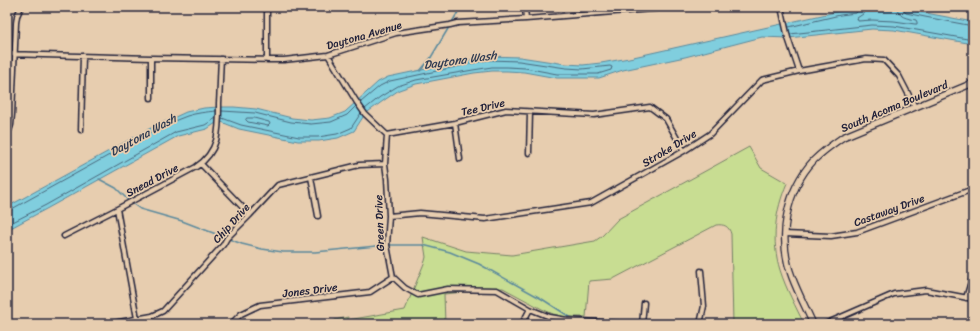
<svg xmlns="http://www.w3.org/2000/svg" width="980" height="331" viewBox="0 0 980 331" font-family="Sriracha,sans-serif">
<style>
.grass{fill:#c8dd92;stroke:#758066}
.park{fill:url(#park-tufts);stroke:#758066}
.water{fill:#80cede;stroke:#5a899d}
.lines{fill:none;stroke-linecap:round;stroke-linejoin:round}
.shore{stroke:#48677c;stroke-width:1}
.stream{stroke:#5a899d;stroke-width:1.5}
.street-casing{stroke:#22223b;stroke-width:7}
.secondary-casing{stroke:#22223b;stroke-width:8}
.street{stroke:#e7cdaf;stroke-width:4}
.secondary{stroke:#e7cdaf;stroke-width:5.5}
.labels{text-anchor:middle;stroke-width:3.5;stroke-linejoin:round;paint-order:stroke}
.street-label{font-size:11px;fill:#22223b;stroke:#e7cdaf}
.water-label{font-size:12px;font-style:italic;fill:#303c53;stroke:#e7cdaf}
</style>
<defs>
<pattern id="park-tufts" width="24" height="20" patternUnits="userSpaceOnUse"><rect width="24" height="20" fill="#c8dd92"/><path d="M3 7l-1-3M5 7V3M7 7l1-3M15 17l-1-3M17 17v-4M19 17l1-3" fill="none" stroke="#acbd7f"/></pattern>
</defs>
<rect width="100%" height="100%" fill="#e7cdaf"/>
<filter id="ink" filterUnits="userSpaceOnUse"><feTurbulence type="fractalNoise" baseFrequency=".025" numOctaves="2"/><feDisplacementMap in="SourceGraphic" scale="8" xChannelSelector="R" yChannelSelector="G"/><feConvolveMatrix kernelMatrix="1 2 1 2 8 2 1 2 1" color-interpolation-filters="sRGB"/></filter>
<g filter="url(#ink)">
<path class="grass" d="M 749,147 L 761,168 L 787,183 C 775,211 771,241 780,270 C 786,289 796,307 804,324 L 733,324 L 731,234 C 729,226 724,224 716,225 L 613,279 L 589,281 L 586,317 L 565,317 L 553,314 L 542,309 L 503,288 L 444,294 L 445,324 L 330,324 L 335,320 L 348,317 L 348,320 L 405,310 L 425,261 L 426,257 L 423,237 L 466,251 L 512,255 L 595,241 L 602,236 L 618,219 Z"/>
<path class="park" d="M 7,57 L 12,60 L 10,111 L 7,130 Z"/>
<path class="water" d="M 862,8 L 903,8 L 926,13 L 973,22 L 973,44 L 894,30 L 872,29 L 788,38 L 762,37 L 685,57 L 623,70 L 599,78 L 557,78 L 524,72 L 507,71 L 492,71 L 474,73 L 416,84 L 399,90 L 383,101 L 365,114 L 354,131 L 338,138 L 319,141 L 298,141 L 239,129 L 219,121 L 207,129 L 178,136 L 48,208 L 7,230 L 7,207 L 149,129 L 186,112 L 204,108 L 219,107 L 234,107 L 256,109 L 292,118 L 311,120 L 330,118 L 345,112 L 378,82 L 388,77 L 488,56 L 520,57 L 566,64 L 583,65 L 601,63 L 629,58 L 840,11 Z"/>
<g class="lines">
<path class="shore" d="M 865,7 L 863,14 L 857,18 L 858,21 L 872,20 L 894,21 L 915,24 L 917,24 L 917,22 L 916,20 C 907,18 898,18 897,7
M 902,7 L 903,10 L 906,13 L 925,17 L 973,26
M 789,27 L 840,15 L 856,13 L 859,10 L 860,7
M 790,34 L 872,25 L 894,26 L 973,40
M 361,102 L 380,86 L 390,81 L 488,60 L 519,61 L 566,68 L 582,69 L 610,66 L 612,67 L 611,70 L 598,74 L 557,74 L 525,68 L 507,67 L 492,67 L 473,70 L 416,80 L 398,86 L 380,97 L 365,109
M 222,111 L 255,113 L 291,122 L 311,124 L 331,122 L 347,115 L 356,106
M 222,118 L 241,125 L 299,137 L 318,137 L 337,134 L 351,128 L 361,113
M 247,118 L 254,118 L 269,122 L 270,124 L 268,126 L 248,122 L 246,120 Z
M 7,210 L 10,210 L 151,132 C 163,127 175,120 187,116 C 196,113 206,112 216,111
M 7,225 L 46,205 L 176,132 L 205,125 L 216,118"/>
<path class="stream" d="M 420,71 L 430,59 L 461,7
M 99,179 L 116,188 L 130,202 L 140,209 L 182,221 L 242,244 L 262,249 L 283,252 L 315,252 L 387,245 L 423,245 L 450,252 L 479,264 L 542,299 L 573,319"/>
<g class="street-casing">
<path id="street" d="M 525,7 L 526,19
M 781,7 L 788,38 L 799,71
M 7,54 L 151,58 L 284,60 L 328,55 L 396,33 L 450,25 L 458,23 L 526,19 L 677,7
M 328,55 L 356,101 L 365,114 L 387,135
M 267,60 L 267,7
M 151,98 L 151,58
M 455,123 L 460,159
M 81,130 L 83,56
M 387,135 L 385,164 L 387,179 L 389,216 L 387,245 L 393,277 L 405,288 L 418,295 L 448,289 L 497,290 L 530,309 L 550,317 L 567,320 L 627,324
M 387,135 L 455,123 L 506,110 L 594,115 L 650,107 L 666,119 L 684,151
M 7,136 L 11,125 L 12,114 L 16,23 L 17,16 L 21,7
M 529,153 L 530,112
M 201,164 L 250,215
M 311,177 L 318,216
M 389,216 L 420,213 L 485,219 L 591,203 L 684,151 L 710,134 L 762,80 L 799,71 L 866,59 L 884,60 L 899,76 L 915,107
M 785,234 L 831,236 L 857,232 L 973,189
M 64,236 L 117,209
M 966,298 L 973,275
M 108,324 L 152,316 L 163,311 L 223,245 L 227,238 L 250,215 L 278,185 L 359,165 L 385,164
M 138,324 L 117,209 L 196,167 C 220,151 219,129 219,103 C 220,88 220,74 221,59
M 231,324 L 241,314 L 260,305 L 370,292 L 393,277
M 522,324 L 530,309
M 642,324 L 644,303
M 700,324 L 704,306 L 701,271
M 825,324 L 894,294 L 926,290 L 973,299"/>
</g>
<g class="secondary-casing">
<path id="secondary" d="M 813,324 C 806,308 798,293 792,277 C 777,238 786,190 814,160 C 823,151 833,144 843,137 L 973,83"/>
</g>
<use href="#street" class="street"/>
<use href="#secondary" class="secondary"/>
</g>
</g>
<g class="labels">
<g class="street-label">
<text transform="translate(364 35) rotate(-16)" y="4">Daytona Avenue</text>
<text transform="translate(894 106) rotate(-23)" y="4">South Acoma Boulevard</text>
<text transform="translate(483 107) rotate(-13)" y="4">Tee Drive</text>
<text transform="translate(669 148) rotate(-31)" y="4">Stroke Drive</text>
<text transform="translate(152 180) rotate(-28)" y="4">Snead Drive</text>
<text transform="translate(889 210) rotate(-20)" y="4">Castaway Drive</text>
<text transform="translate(231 223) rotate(-48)" y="4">Chip Drive</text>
<text transform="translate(379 223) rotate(-92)" y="4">Green Drive</text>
<text transform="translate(310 290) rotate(-7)" y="4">Jones Drive</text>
</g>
<g class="water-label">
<text transform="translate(460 60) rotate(-8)" y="4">Daytona Wash</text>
<text transform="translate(143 135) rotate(-29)" y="4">Daytona Wash</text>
</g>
</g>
<rect width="980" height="331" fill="none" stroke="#e7cdaf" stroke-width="24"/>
<rect x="12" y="12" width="956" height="307" fill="none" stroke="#22223b" stroke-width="1.5" filter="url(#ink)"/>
</svg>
